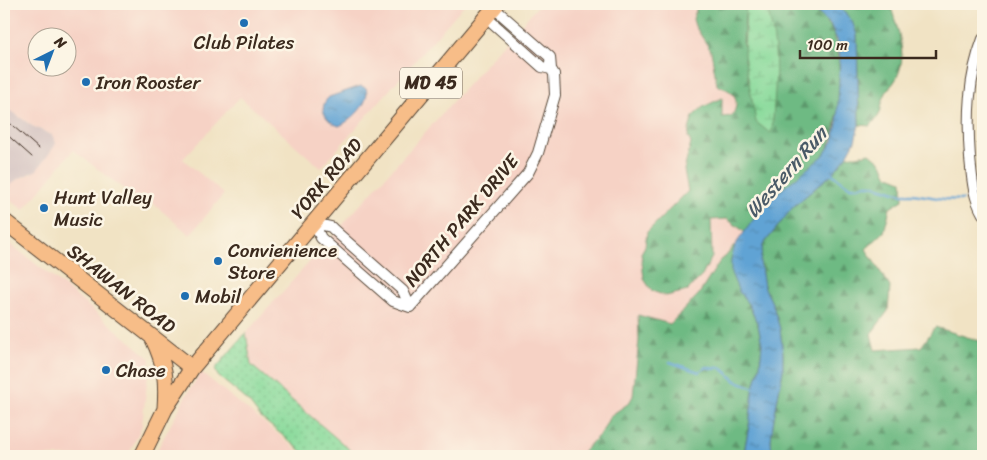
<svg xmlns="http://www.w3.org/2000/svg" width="987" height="460" viewBox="0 0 987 460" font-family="Sriracha,sans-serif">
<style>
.built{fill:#f6d2c5;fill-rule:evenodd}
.railway{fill:#d1bfbf}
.green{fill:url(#green-dots);stroke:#62825c}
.forest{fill:url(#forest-firs);stroke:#547250}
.wetland{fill:url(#wetland-marsh);stroke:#62825c}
.water{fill:url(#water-ripples);stroke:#4e6679}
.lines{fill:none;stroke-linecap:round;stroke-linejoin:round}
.stream{stroke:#60a3d4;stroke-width:2.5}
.street-casing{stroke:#564637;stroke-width:12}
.primary-casing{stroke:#564637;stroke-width:17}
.street{stroke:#fff;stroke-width:10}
.primary{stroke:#f7bd88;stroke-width:15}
.tram{stroke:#3b2a1e;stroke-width:1}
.poi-dot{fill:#1f6fb2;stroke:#fcf5e5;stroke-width:2}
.labels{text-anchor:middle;stroke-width:5;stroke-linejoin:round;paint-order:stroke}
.shield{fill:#fcf5e5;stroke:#75675a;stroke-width:1}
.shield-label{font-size:18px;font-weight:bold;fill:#3b2a1e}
.poi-label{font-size:19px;fill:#3b2a1e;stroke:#fcf5e5;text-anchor:start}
.street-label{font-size:19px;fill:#3b2a1e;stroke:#fcf5e5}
.water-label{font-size:20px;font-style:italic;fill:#4a5a67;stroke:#fcf5e5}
</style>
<defs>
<pattern id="green-dots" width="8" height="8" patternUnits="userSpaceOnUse" patternTransform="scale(1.25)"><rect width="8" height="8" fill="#89da9b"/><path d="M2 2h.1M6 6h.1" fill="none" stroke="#77bb85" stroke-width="1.8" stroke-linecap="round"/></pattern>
<pattern id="forest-firs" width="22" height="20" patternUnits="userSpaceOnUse" patternTransform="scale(1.25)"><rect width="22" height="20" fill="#6eba83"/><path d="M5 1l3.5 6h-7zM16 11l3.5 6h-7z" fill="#5c976b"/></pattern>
<pattern id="wetland-marsh" width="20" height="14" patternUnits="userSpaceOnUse" patternTransform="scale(1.25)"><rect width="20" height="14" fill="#89da9b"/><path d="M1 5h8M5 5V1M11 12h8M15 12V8" fill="none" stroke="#77bb85"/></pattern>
<pattern id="water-ripples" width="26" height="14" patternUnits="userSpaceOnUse" patternTransform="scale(1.25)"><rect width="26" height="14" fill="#60a3d4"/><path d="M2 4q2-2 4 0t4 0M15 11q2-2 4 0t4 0" fill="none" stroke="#5085ab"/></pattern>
</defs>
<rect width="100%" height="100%" fill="#fcf5e5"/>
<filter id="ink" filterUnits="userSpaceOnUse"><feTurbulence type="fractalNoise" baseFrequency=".02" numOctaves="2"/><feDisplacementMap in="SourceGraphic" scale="10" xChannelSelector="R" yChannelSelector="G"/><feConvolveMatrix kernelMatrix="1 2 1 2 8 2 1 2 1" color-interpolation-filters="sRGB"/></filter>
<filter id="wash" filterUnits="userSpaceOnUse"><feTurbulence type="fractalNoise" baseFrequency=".0096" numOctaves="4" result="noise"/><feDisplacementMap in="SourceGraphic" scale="20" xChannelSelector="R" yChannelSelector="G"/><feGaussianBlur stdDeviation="1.12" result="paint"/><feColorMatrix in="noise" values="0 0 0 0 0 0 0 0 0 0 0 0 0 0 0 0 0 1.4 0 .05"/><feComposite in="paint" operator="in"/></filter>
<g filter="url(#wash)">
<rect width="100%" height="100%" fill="#f1e3c4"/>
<path class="built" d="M 4,4 L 465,4 L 321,168 L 240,97 L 183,159 L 224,194 L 190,235 L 142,194 L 137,199 L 73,150 L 24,210 L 4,195 L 4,192 L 9,186 L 16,180 L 32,173 L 52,135 L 32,126 L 4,106 ZM 38,38 L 68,38 L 68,68 L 38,68 Z
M 545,4 L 698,4 L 693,19 L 695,26 L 711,51 L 717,85 L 730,90 L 735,95 L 736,108 L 732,116 L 722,117 L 722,98 L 688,137 L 691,143 L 684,170 L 688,191 L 647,232 L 645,246 L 641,253 L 652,291 L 666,296 L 712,257 L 711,220 L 727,219 L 745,232 L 726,256 L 720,261 L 699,294 L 670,324 L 638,315 L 639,340 L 633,396 L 629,403 L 610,416 L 602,432 L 579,456 L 357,456 L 251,365 L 246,333 L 537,7 Z
M 4,239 L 70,291 L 150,358 L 142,425 L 128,456 L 4,456 Z
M 201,372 L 305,456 L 154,456 L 187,394 Z"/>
<path class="railway" d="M 4,106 L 32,126 L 52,135 L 56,143 L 54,147 L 37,170 L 16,180 L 4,192 Z"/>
<path class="green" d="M 246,333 L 251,365 L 357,456 L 308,456 L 260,417 L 247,400 L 218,376 L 215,369 Z"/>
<path class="forest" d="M 698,4 L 746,4 L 743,45 L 775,52 L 766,4 C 774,4 799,1 804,4 C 812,9 825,18 830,26 C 845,51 842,132 824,155 C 811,171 791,180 776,194 C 764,205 754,219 745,232 L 727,219 L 711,220 L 712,257 L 702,276 L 687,291 L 666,296 L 652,291 L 644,279 L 641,253 L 645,246 L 647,232 L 688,191 L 684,170 L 691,143 L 688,137 L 689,130 L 693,116 L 703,107 L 722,98 L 722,117 L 732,116 C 742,98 733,91 717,85 L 711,51 L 695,26 L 693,19 Z
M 837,4 L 890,4 C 897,28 909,55 896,79 C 893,85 887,89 885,95 C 878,111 885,111 870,126 L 859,125 L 857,35 L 841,7 Z
M 870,153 L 882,163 L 887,175 L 902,181 L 903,200 L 890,208 L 884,232 L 866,249 L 890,287 L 888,311 L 871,334 L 875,350 L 921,347 L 935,327 L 983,342 L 983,456 L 772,456 L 771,440 L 774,418 L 783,371 L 783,353 L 780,329 L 773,305 L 764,286 L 760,262 L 763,245 L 794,206 L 832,174 L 847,156 L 857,156 Z
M 735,245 L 731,260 L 739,292 L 749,305 L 758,325 L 762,344 L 760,366 L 753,391 L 749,426 L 745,447 L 745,456 L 579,456 L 602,432 L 610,416 L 629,403 L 633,396 L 639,340 L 638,315 L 670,324 L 699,294 L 720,261 L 726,256 Z"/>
<path class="wetland" d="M 746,4 L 766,4 C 770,19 774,35 775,50 C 777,77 774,104 772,130 L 770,133 L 756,122 L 744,55 Z"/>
<path class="water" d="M 804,4 L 837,4 L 852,21 L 857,35 L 859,125 L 855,141 L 847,156 L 832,174 L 794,206 L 763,245 L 760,262 L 764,286 L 773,305 L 780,329 L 783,353 L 783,371 L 774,418 L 771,440 L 772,456 L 745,456 L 745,447 L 749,426 L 753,391 L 760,366 L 762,344 L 758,325 L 749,305 L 739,292 L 731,273 L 731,260 L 735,245 L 756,216 L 777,193 L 823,156 L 833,141 L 837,123 L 840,57 L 837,40 L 830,24 L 819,14 Z
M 361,86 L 366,88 C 371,103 351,121 339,126 C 326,122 317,108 329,97 Z"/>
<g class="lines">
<path class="stream" d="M 831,173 L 850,187 L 858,187 L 864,185 L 872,185 L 902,194 L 913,194 L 944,199 L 962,200
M 670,362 L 699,372 L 707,367 L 713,369 L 720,367 L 736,381 L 757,389"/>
</g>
</g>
<g filter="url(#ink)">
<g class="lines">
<g class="street-casing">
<path id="street" d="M 486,17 L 542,67 L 551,69
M 983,39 C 968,78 967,117 970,158 C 972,178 973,197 983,214
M 314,223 L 331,227 L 334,230 L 403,291 L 410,307
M 314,223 L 321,238 L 393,301 L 410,307
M 410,307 L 528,173 L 538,153 L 555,95 L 554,74 L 551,69 L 550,57 L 494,8"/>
</g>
<g class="primary-casing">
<path id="primary" d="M 4,221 L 192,368
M 153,339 C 165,364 167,380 165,408
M 142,456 L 165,409 L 192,368 L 497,4"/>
</g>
<use href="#street" class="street"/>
<use href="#primary" class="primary"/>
<path class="tram" d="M 4,118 L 39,149
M 4,132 L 32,157"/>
</g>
</g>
<g class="poi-dot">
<circle cx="244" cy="23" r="5"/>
<circle cx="86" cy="82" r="5"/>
<circle cx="44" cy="208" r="5"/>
<circle cx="218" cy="261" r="5"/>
<circle cx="185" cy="296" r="5"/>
<circle cx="106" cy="370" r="5"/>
</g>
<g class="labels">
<rect class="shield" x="400" y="67.5" width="62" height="31" rx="4"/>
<g class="shield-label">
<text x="431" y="89">MD 45</text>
</g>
<g class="poi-label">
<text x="244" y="49" text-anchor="middle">Club Pilates</text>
<text x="96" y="89">Iron Rooster</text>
<text x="54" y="204">Hunt Valley<tspan x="54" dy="22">Music</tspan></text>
<text x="228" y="257">Convienience<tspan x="228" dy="22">Store</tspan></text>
<text x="195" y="303">Mobil</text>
<text x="116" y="377">Chase</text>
</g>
<g class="street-label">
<text transform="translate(326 178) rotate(-50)" y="7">YORK ROAD</text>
<text transform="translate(461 220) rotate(-50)" y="7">NORTH PARK DRIVE</text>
<text transform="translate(122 288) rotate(38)" y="7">SHAWAN ROAD</text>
</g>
<g class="water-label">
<text transform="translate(786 172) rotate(-49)" y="7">Western Run</text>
</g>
</g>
<rect width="987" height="460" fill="none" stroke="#fcf5e5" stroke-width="20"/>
<g transform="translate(52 52) rotate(42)"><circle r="24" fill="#fcf5e5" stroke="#afa495"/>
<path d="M0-4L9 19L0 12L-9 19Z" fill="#1f6fb2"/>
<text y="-8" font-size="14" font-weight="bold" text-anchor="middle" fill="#3b2a1e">N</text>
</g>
<path d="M800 50v8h136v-8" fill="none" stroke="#3b2a1e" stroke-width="2.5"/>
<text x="807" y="50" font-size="15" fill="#3b2a1e" stroke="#fcf5e5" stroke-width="4" paint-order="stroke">100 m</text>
</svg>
